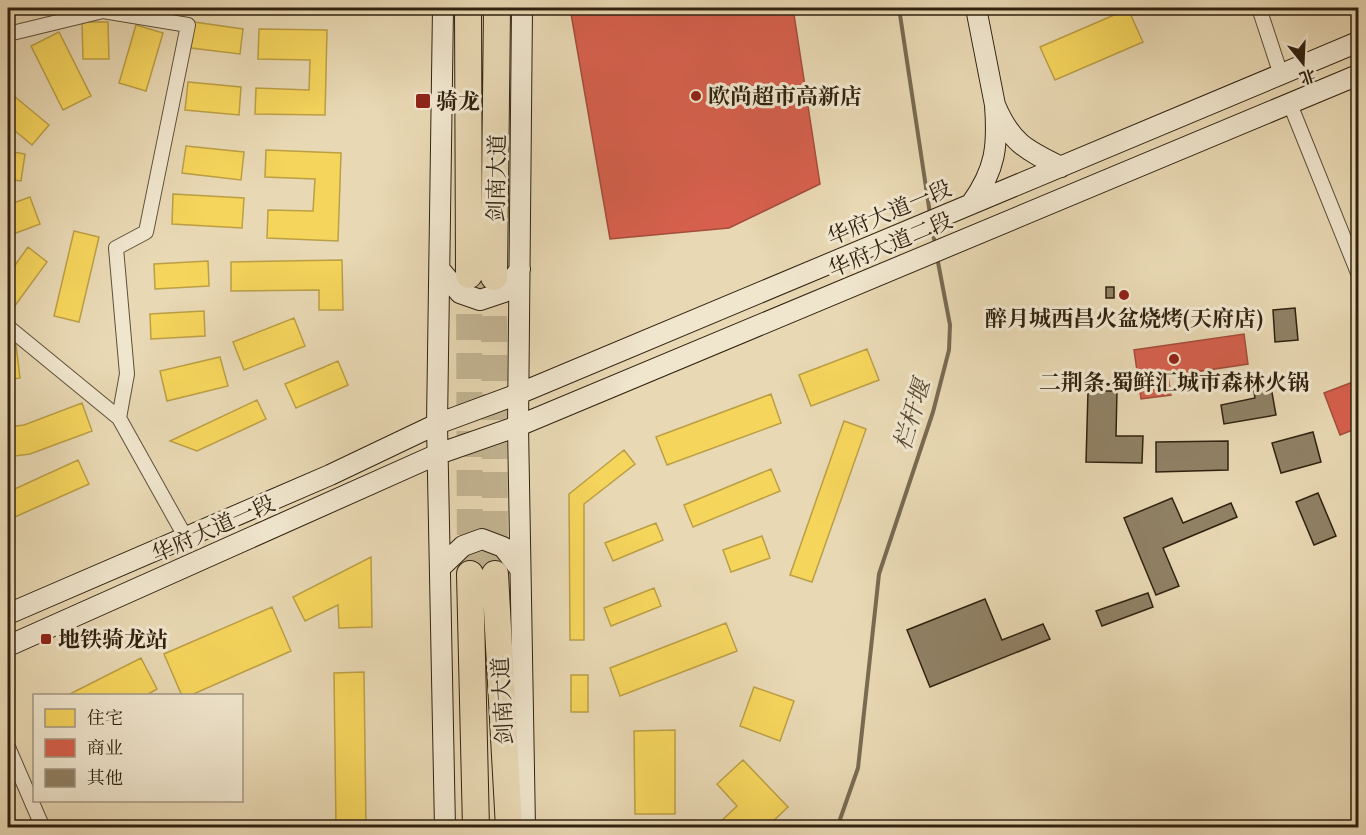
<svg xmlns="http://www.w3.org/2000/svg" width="1366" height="835" viewBox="0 0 1366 835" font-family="Vollkorn,'Noto Serif SC',serif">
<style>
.homes{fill:#f6d55c;stroke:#bb9f45;stroke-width:1.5}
.shops{fill:#d6604d;stroke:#a44d3b;stroke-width:1.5}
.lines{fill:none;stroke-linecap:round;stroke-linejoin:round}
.stream{stroke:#796a51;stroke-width:4}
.building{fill:#908165;stroke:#302210;stroke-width:1.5}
.highway-tunnel{stroke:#c3b492;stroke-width:26;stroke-dasharray:26 13;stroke-linecap:butt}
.street-casing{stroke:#5e5039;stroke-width:16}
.secondary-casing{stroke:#302210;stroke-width:22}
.highway-casing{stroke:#302210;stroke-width:28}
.street{stroke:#f0e6ce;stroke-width:14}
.secondary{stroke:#f0e6ce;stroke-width:20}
.highway{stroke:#e8d8b3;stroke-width:26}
.poi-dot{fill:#8f2418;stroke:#f0e6ce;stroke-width:2}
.labels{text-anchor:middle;stroke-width:6;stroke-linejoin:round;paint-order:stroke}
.poi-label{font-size:22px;font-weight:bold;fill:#302210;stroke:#f0e6ce;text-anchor:start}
.street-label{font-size:22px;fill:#302210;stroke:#f0e6ce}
.water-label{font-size:24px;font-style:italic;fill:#5a4c36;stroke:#f0e6ce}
</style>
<rect width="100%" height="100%" fill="#e8d8b3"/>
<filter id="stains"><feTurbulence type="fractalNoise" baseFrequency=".00333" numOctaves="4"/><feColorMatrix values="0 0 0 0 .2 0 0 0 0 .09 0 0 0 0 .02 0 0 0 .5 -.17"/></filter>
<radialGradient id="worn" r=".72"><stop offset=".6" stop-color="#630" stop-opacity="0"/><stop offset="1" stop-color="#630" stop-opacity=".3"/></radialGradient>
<path class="homes" d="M 8,8 L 25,8 L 8,14 Z
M 1192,8 L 1216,8 L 1193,14 Z
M 1128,9 L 1143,42 L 1055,80 L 1040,47 Z
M 82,22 L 108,22 L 109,59 L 83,59 Z
M 194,22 L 243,29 L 240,54 L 191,48 Z
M 136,25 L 163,33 L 146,91 L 119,83 Z
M 259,29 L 327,30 L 325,115 L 255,114 L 256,88 L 309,90 L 310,60 L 258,59 Z
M 59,32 L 91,96 L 63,110 L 31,46 Z
M 188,82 L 241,87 L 239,115 L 185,110 Z
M 8,91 L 49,125 L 32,145 L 8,125 Z
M 186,146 L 244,152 L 241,180 L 182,173 Z
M 266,150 L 341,153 L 338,241 L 267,238 L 268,210 L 313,211 L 315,179 L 265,177 Z
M 8,151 L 25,154 L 21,181 L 8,179 Z
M 173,194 L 244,198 L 242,228 L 172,224 Z
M 30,197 L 40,224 L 8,236 L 8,205 Z
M 74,231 L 99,237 L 79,322 L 54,316 Z
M 28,247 L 47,262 L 11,311 L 8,308 L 8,275 Z
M 342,260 L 343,310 L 319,310 L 319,290 L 231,291 L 231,262 Z
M 208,261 L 209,286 L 155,289 L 154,264 Z
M 204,311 L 205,336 L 151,339 L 150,314 Z
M 294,318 L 305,346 L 244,370 L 233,342 Z
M 16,345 L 20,378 L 8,380 L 8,346 Z
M 867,349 L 879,380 L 811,406 L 799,375 Z
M 220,357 L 228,386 L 167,401 L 160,371 Z
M 338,361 L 348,385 L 296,408 L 285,384 Z
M 771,394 L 781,423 L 667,465 L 656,437 Z
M 257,400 L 266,419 L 197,451 L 170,441 Z
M 82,403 L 92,431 L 30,454 L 8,457 L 8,427 L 24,425 Z
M 844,421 L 866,429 L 812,582 L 790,575 Z
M 624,450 L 635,464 L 584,504 L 584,640 L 570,640 L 569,494 Z
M 78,460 L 89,484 L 8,520 L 8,492 Z
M 771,469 L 780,491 L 693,527 L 684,505 Z
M 656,523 L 663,540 L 613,561 L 605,543 Z
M 762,536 L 770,558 L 731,572 L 723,550 Z
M 371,557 L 372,627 L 339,628 L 338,605 L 305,621 L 293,597 Z
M 654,588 L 661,606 L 611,626 L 604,608 Z
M 272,607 L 291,651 L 189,696 L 182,696 L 164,654 Z
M 726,623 L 737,651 L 620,696 L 610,668 Z
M 141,658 L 157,689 L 145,696 L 66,696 Z
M 364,672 L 366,828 L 336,828 L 334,673 Z
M 571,675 L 588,675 L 588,712 L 571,712 Z
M 754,687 L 794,701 L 780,741 L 740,726 Z
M 675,730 L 675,814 L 635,814 L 634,731 Z
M 743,760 L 788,807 L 766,828 L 714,828 L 737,806 L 717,784 Z"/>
<path class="shops" d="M 570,8 L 793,8 L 820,184 L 729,228 L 610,239 Z
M 1244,334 L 1248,364 L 1168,376 L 1171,395 L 1141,399 L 1134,350 Z
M 1358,380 L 1358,428 L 1340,435 L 1324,393 Z"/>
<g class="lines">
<path class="stream" d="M 899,8 L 930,214
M 932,228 L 935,244
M 837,828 L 858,768 L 879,574 L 933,412 L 949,350 L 950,325 L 937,257"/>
</g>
<path class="building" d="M 1106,287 L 1114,287 L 1114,298 L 1106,298 Z
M 1295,308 L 1298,340 L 1275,342 L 1273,310 Z
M 1269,376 L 1276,415 L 1224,424 L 1221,405 L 1255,398 L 1252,380 Z
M 1088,391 L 1117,391 L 1116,436 L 1143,436 L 1142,463 L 1086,462 Z
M 1313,432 L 1321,462 L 1281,473 L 1272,443 Z
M 1228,441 L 1228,470 L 1156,472 L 1156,442 Z
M 1318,493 L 1336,536 L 1314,545 L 1296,502 Z
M 1172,498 L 1183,523 L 1231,503 L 1237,517 L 1163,548 L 1179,586 L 1156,595 L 1124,518 Z
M 1148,593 L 1153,607 L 1102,626 L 1096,611 Z
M 985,599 L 1002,640 L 1043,624 L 1050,639 L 930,687 L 907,630 Z"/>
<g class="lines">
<path class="highway-tunnel" d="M 469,275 L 470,574
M 494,277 L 495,574"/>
<g class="street-casing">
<path id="street" d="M 1259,8 L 1281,75
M 8,34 L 103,11 L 188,25 L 146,232 L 116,248 L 127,374 L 119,418
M 1290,104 L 1358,273
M 8,327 L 119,418 L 186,538
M 8,747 L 43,828"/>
</g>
<g class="secondary-casing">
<path id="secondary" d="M 443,8 L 437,424 L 445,828
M 522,8 L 518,426 L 525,828
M 976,8 L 995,105
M 971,204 C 996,169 998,146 995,105 C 1011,143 1026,150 1061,167
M 441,271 L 460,293 L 480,300 L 504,292 L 520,269
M 441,567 L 463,546 L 482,539 L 503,547 L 520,569
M 8,614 L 330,475 L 437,424 L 518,394 L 1358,42
M 8,646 L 438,454 L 518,426 L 1358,75"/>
</g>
<g class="highway-casing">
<path id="highway" d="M 468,8 L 469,275
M 494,277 L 497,8
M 470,574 L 476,828
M 495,574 L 509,828"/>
</g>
<use href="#street" class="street"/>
<use href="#secondary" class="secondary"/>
<use href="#highway" class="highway"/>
</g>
<g class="poi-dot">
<circle cx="696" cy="96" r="6"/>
<rect x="415" y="93" width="16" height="16" rx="3"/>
<circle cx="1124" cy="295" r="6"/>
<circle cx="1174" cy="359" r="6"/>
<rect x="40" y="633" width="12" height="12" rx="3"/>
</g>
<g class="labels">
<g class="poi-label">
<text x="708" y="104">欧尚超市高新店</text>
<text x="436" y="109">骑龙</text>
<text x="1124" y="326" text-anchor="middle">醉月城西昌火盆烧烤(天府店)</text>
<text x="1174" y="390" text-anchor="middle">二荆条·蜀鲜汇城市森林火锅</text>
<text x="58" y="647">地铁骑龙站</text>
</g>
<g class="street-label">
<text transform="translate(496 178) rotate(-89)" y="8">剑南大道</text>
<text transform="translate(889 212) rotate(-23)" y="8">华府大道一段</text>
<text transform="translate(890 244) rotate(-23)" y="8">华府大道二段</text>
<text transform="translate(213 528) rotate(-24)" y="8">华府大道一段</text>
<text transform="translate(502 701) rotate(-93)" y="8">剑南大道</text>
</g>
<g class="water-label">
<text transform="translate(912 415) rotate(-73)" y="8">栏杆堰</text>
</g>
</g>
<rect width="1366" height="835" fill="none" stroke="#e8d8b3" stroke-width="30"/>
<rect x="9" y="9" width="1348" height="817" fill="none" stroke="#302210" stroke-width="3"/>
<rect x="15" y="15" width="1336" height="805" fill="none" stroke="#302210" stroke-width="1.5"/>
<rect x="33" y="694" width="210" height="108" fill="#f0e6ce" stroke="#a39882" stroke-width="1.5"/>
<rect x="45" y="709" width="30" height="18" fill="#f6d55c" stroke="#a39882" stroke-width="1.5"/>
<text x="87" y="724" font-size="18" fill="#302210">住宅</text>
<rect x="45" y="739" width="30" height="18" fill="#d6604d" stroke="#a39882" stroke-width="1.5"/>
<text x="87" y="754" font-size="18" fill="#302210">商业</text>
<rect x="45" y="769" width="30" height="18" fill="#908165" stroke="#a39882" stroke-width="1.5"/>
<text x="87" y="784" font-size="18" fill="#302210">其他</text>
<g transform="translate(1303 63) rotate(162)" stroke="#f0e6ce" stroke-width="4.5" paint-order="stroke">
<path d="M0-4.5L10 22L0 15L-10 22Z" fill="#302210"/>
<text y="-9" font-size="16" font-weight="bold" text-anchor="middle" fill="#302210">北</text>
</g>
<rect width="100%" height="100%" filter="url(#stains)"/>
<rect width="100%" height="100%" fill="url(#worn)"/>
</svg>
